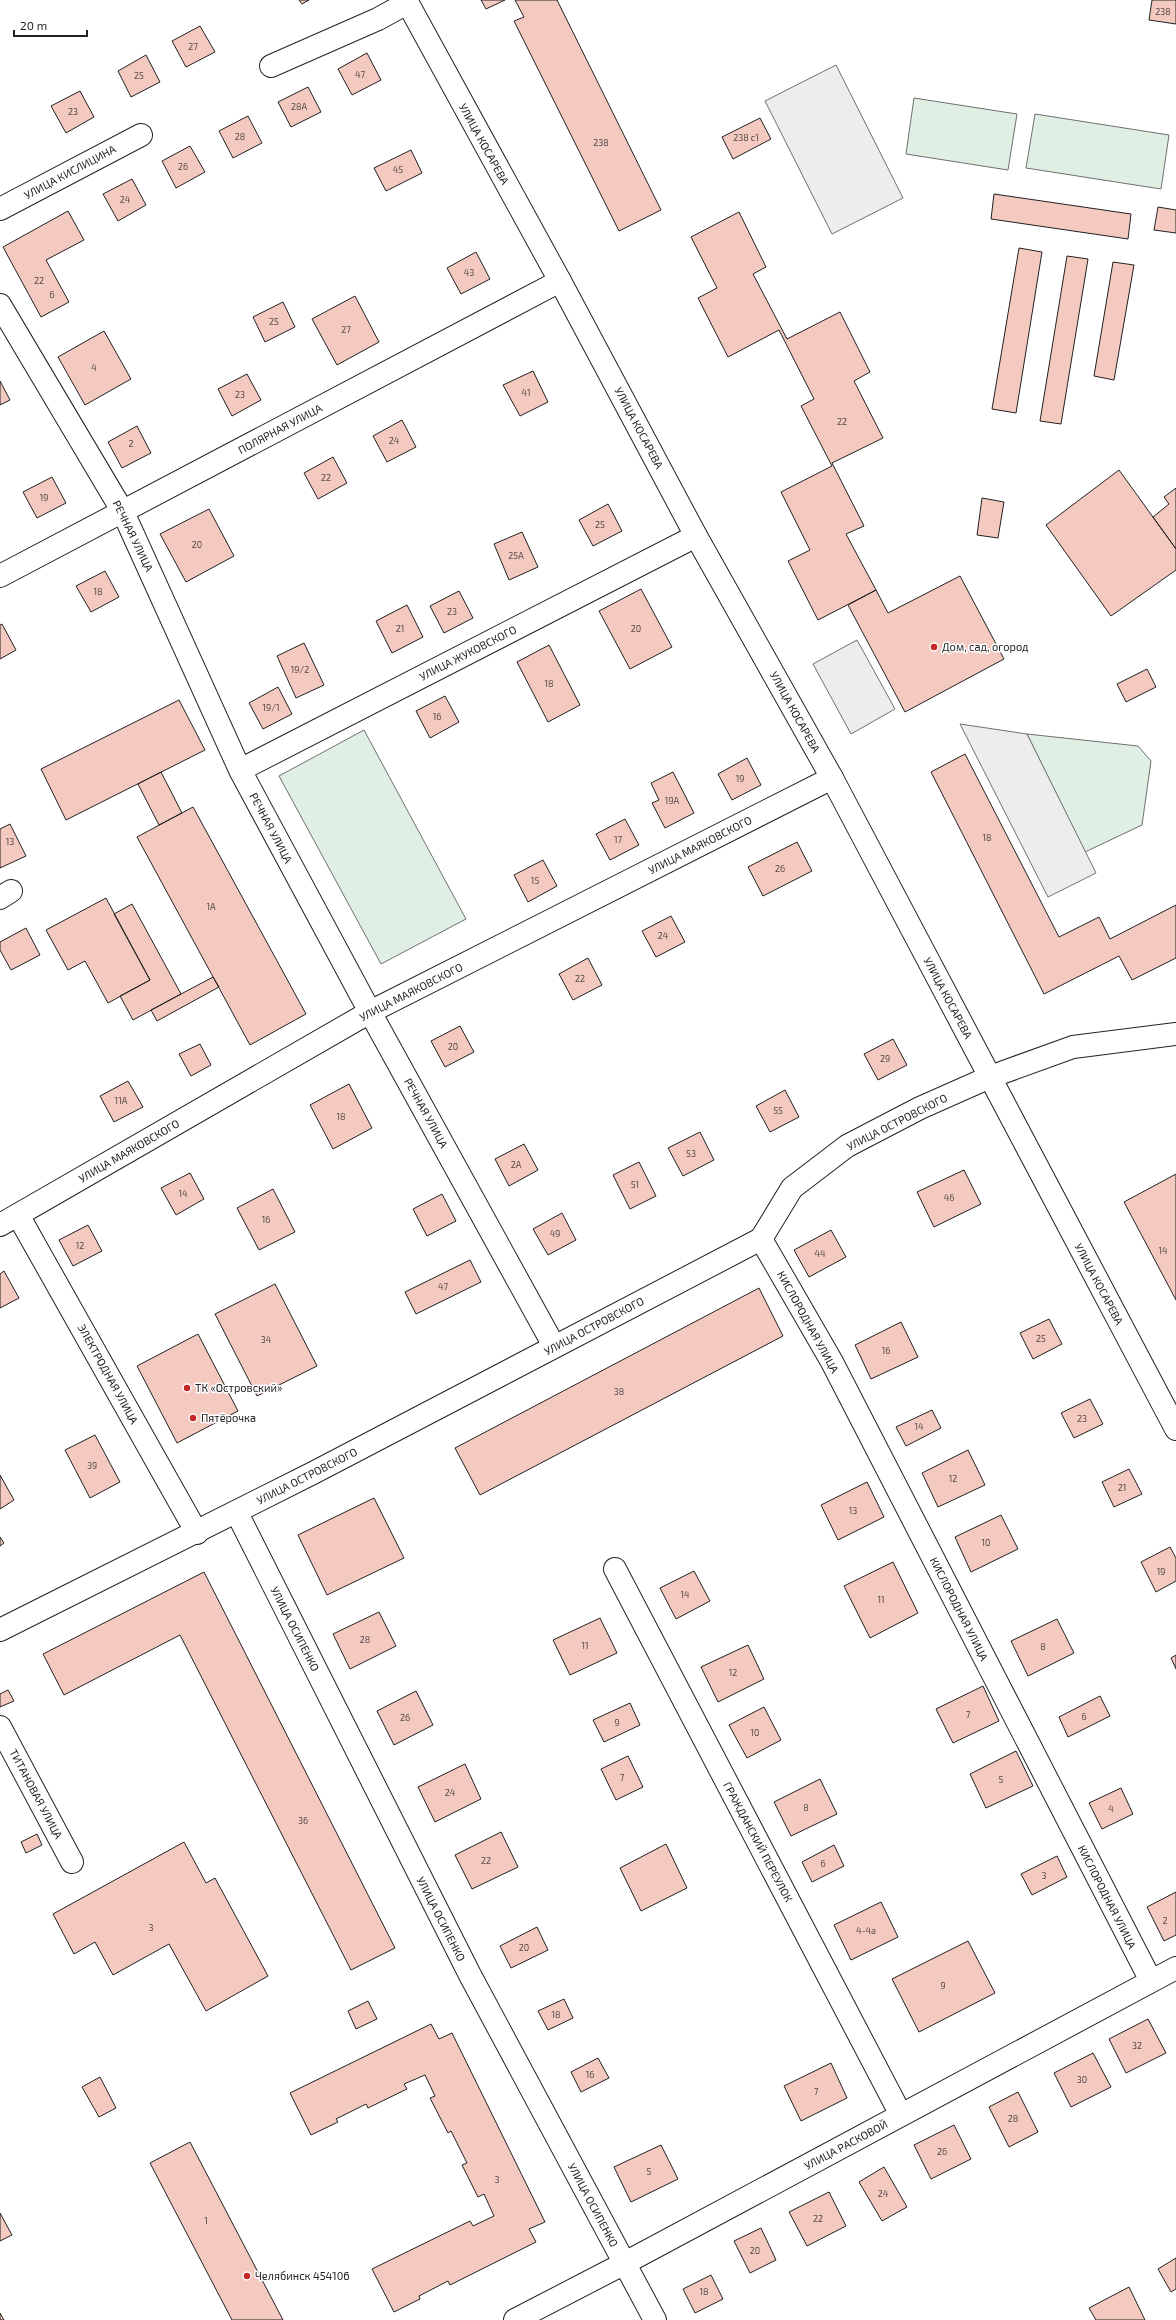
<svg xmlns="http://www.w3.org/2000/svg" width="1176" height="2320" viewBox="0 0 1176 2320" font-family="'Exo 2',sans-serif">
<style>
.park{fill:#e0efe3;stroke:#6f6f6f}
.parking{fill:#ededed;stroke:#6f6f6f}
.building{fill:#f3c9c0;stroke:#222}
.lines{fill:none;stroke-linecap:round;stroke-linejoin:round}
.minor-casing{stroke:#222;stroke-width:24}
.tertiary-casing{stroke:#222;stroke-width:24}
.minor{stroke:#fff;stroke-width:22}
.tertiary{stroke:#fff;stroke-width:22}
.poi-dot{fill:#c62828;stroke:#fff;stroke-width:1.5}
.labels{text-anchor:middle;stroke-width:3;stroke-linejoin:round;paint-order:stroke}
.number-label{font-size:9px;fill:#564c4a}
.street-label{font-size:11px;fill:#222;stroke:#fff}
.poi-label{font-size:11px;fill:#222;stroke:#fff;text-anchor:start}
</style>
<rect width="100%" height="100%" fill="#fff"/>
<path class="park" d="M 914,98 L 1017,114 L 1008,170 L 906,154 Z
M 1035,114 L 1169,135 L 1161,189 L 1026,168 Z
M 364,730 L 466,919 L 381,964 L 279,776 Z
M 1027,734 L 1138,746 L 1151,761 L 1142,825 L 1085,852 Z"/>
<path class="parking" d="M 836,65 L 903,198 L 832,234 L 765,101 Z
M 857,640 L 895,709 L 851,734 L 813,664 Z
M 960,724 L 1027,734 L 1096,873 L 1048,897 Z"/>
<path class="building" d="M 299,0 L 309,0 L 302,4 Z
M 481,0 L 505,0 L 486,9 Z
M 515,0 L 557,0 L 661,210 L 619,231 L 514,21 L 524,17 Z
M 1152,0 L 1176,0 L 1176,24 L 1149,20 Z
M 200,26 L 215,52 L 186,67 L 172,41 Z
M 367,53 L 381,80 L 352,95 L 338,69 Z
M 146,55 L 160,82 L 131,97 L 118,71 Z
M 308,87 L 321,112 L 291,127 L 278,102 Z
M 80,91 L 94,117 L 66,133 L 51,106 Z
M 248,116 L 262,143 L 233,158 L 219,131 Z
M 760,118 L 771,139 L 733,159 L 722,137 Z
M 190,146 L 205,172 L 176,188 L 162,161 Z
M 411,150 L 422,173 L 386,191 L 374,168 Z
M 132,179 L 146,205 L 118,221 L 103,194 Z
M 994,194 L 1131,214 L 1128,239 L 991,219 Z
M 1158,207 L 1176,210 L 1176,233 L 1154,230 Z
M 68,211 L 84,240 L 46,260 L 69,302 L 41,317 L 3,247 Z
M 739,212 L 766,267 L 753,274 L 787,339 L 840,312 L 870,372 L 854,381 L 883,438 L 832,463 L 864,526 L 846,534 L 876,590 L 818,620 L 788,561 L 810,550 L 781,492 L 832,466 L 801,406 L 814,399 L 779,330 L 728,357 L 698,298 L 717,288 L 691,237 Z
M 1019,248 L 1042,252 L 1016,413 L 992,409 Z
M 476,252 L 490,279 L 461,294 L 447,268 Z
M 1067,256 L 1088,259 L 1061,424 L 1040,421 Z
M 1113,262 L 1134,265 L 1114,380 L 1094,376 Z
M 355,296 L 379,342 L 337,365 L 312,319 Z
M 283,302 L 295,327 L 265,342 L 253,317 Z
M 104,331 L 131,379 L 85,405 L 58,357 Z
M 533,371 L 548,402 L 520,416 L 503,385 Z
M 247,374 L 261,400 L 232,416 L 218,389 Z
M 0,381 L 10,400 L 0,405 Z
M 402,420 L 416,447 L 387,462 L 373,436 Z
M 137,426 L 151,453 L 122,468 L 108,442 Z
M 333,457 L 347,483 L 318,499 L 304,473 Z
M 1119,470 L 1176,549 L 1176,570 L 1111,616 L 1046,525 Z
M 52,477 L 66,503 L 37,518 L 23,492 Z
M 1176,488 L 1176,549 L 1153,517 L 1169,504 L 1164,497 Z
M 982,498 L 1004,502 L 998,538 L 977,535 Z
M 608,504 L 622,531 L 593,546 L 579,520 Z
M 209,509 L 234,556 L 186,582 L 160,534 Z
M 522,532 L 538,567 L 509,580 L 494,544 Z
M 105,571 L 119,597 L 91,612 L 76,586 Z
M 960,576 L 1004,659 L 905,712 L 848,605 L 876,590 L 888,613 Z
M 641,589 L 672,647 L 630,669 L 599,611 Z
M 459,591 L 473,618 L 444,633 L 430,606 Z
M 407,605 L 423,637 L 392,653 L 376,621 Z
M 2,624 L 16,650 L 0,659 L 0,625 Z
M 304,643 L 324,685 L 296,698 L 277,656 Z
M 549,645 L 580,705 L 548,722 L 517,662 Z
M 1147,669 L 1156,687 L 1126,702 L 1117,684 Z
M 278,687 L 292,714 L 263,729 L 249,703 Z
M 445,696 L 459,722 L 430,738 L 416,711 Z
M 179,700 L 205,750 L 66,820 L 41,769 Z
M 965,754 L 1059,937 L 1099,917 L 1110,939 L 1176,905 L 1176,958 L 1132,980 L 1119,956 L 1044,994 L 931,772 Z
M 747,758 L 761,785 L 732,800 L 718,774 Z
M 161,772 L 182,813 L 159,825 L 138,784 Z
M 673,772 L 694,813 L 665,828 L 652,803 L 659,800 L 651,783 Z
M 193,807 L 306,1014 L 250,1045 L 137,837 Z
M 625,819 L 639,845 L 610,860 L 596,834 Z
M 10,824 L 26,856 L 0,868 L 0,829 Z
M 797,842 L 812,871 L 763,896 L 748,867 Z
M 543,860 L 557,886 L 528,902 L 514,875 Z
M 106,898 L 150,980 L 108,1003 L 85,961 L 68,970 L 46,930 Z
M 132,904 L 181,994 L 133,1020 L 120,996 L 150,980 L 114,914 Z
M 671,916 L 685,942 L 656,957 L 642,931 Z
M 26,928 L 40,955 L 11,970 L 0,950 L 0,942 Z
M 588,958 L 602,985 L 573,1000 L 559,974 Z
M 213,977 L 219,987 L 157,1021 L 151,1010 Z
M 460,1026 L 474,1052 L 445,1067 L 431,1041 Z
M 893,1039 L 907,1065 L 878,1080 L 864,1054 Z
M 200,1044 L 211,1065 L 191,1076 L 179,1054 Z
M 128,1081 L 143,1107 L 114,1122 L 100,1096 Z
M 349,1084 L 372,1128 L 333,1149 L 310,1105 Z
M 785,1090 L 799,1117 L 770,1132 L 756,1106 Z
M 700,1132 L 714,1160 L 683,1176 L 668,1148 Z
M 524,1144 L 538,1170 L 509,1186 L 495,1159 Z
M 639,1162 L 656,1196 L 630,1209 L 613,1175 Z
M 964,1170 L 981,1204 L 934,1227 L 917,1192 Z
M 190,1173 L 204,1199 L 176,1215 L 161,1188 Z
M 1176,1174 L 1176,1300 L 1124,1202 Z
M 273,1189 L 295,1232 L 259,1250 L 237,1208 Z
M 442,1194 L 456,1221 L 427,1236 L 413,1209 Z
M 562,1213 L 576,1240 L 548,1255 L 533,1229 Z
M 88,1225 L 102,1251 L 73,1266 L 59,1240 Z
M 831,1230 L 846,1257 L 809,1277 L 794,1250 Z
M 470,1260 L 481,1282 L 416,1314 L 405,1292 Z
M 4,1271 L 19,1298 L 0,1308 L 0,1274 Z
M 275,1284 L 317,1366 L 257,1396 L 215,1314 Z
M 759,1288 L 783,1336 L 480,1495 L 455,1448 Z
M 1049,1319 L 1062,1344 L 1033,1359 L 1020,1333 Z
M 901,1322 L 918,1357 L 871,1379 L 855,1345 Z
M 198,1334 L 238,1411 L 177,1443 L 137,1366 Z
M 1090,1399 L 1103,1424 L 1074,1438 L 1061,1413 Z
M 932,1410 L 941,1428 L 906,1446 L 896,1427 Z
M 95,1435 L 120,1482 L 90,1498 L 65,1450 Z
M 968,1450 L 985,1485 L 938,1507 L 922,1473 Z
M 1129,1469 L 1142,1494 L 1114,1507 L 1102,1482 Z
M 0,1475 L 14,1500 L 0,1509 Z
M 867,1482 L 884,1517 L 838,1540 L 821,1505 Z
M 374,1498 L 404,1558 L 327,1595 L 298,1535 Z
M 1001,1515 L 1018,1549 L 971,1572 L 955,1537 Z
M 0,1537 L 4,1543 L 0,1546 Z
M 1170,1547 L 1176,1558 L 1176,1581 L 1156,1592 L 1141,1562 Z
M 893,1562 L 918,1613 L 870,1638 L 844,1586 Z
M 694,1571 L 710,1601 L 676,1619 L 660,1588 Z
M 204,1572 L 395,1948 L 351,1970 L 180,1635 L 64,1695 L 43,1654 Z
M 379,1612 L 396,1646 L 350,1669 L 333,1634 Z
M 600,1618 L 617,1653 L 570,1675 L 553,1640 Z
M 1057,1619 L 1074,1653 L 1028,1676 L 1011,1641 Z
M 748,1645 L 764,1679 L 718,1702 L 701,1667 Z
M 1176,1655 L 1176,1669 L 1171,1658 Z
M 983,1686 L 999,1721 L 953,1743 L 936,1709 Z
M 8,1690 L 14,1701 L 0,1707 L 0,1694 Z
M 416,1691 L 433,1725 L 394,1745 L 377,1711 Z
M 1100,1696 L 1110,1716 L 1068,1737 L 1059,1717 Z
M 630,1703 L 640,1725 L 604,1742 L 593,1720 Z
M 764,1707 L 781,1740 L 747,1758 L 729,1725 Z
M 1016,1751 L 1033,1786 L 986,1808 L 970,1774 Z
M 628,1756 L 643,1787 L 616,1800 L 601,1769 Z
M 465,1764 L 481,1799 L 435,1822 L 418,1787 Z
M 820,1779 L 837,1814 L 791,1836 L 774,1802 Z
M 1121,1788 L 1133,1814 L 1102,1829 L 1089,1803 Z
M 501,1832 L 518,1867 L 472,1889 L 455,1855 Z
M 37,1834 L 42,1845 L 26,1853 L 21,1842 Z
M 184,1842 L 206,1883 L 215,1878 L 268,1976 L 206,2011 L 169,1944 L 113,1975 L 95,1942 L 74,1954 L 53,1914 Z
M 666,1844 L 687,1888 L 641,1911 L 620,1868 Z
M 834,1845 L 844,1866 L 812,1882 L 802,1862 Z
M 1057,1856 L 1067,1877 L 1032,1895 L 1021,1874 Z
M 1176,1892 L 1176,1935 L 1164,1941 L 1147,1907 Z
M 881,1902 L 898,1937 L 851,1960 L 834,1925 Z
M 537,1927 L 548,1950 L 511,1968 L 500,1946 Z
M 968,1941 L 995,1993 L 919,2032 L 892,1979 Z
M 564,1999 L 573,2018 L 548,2030 L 538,2011 Z
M 368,2001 L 377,2019 L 356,2029 L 348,2011 Z
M 1148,2019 L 1166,2053 L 1126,2073 L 1109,2039 Z
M 431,2024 L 439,2039 L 452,2033 L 545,2222 L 529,2229 L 536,2242 L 450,2285 L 448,2281 L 419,2296 L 420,2299 L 394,2312 L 372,2269 L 470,2221 L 473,2226 L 494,2216 L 484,2194 L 478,2197 L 462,2165 L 467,2163 L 451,2131 L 448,2133 L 430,2098 L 435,2096 L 425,2075 L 404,2084 L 407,2089 L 368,2108 L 366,2104 L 336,2119 L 338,2122 L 311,2135 L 290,2093 Z
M 1093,2053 L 1111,2087 L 1071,2107 L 1054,2073 Z
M 598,2058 L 609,2078 L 581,2092 L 571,2072 Z
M 831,2063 L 847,2098 L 801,2121 L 784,2086 Z
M 100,2077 L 116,2108 L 99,2117 L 82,2087 Z
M 1018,2092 L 1038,2132 L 1009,2147 L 989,2107 Z
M 954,2125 L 971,2159 L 931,2179 L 914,2145 Z
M 190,2142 L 283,2320 L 232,2320 L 150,2163 Z
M 661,2145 L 678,2179 L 631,2202 L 614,2167 Z
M 884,2167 L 907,2207 L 882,2221 L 859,2182 Z
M 829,2192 L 846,2226 L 807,2246 L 789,2212 Z
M 0,2213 L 12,2235 L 0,2241 Z
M 761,2228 L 776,2260 L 750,2273 L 734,2241 Z
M 1176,2258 L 1176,2289 L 1171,2292 L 1158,2269 Z
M 711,2275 L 723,2299 L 695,2313 L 683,2289 Z
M 1129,2287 L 1145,2320 L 1096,2320 L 1089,2308 Z
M 0,2313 L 4,2320 L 0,2320 Z"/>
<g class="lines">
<g class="minor-casing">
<path id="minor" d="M 271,66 L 378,19 L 407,3
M 0,209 L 141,135
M 0,305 L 123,512 L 240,770 L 370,1012 L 554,1346
M 0,576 L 560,281
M 240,770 L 696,536
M 0,898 L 11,891
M 990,1077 L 1073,1047 L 1176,1034
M 18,1215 L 197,1533
M 0,1225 L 370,1012 L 832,778
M 761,1239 L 832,1362 L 1151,1981
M 237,1513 L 470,1975 L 655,2320
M 615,1569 L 901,2115
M 0,1727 L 72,1862
M 515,2320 L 625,2263 L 1176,1968"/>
</g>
<g class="tertiary-casing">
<path id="tertiary" d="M 406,0 L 560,281 L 696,536 L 832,778 L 1176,1429
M 0,1630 L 313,1473 L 761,1239 L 792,1188 L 847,1146 L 920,1108 L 990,1077"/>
</g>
<use href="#minor" class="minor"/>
<use href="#tertiary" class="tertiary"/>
</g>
<g class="poi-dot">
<circle cx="934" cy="647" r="4"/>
<circle cx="187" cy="1388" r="4"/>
<circle cx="193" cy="1418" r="4"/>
<circle cx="247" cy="2276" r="4"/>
</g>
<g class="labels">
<g class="number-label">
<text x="1163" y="15">238</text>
<text x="193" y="50">27</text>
<text x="360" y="78">47</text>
<text x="139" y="79">25</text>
<text x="299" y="110">28А</text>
<text x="73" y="115">23</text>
<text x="240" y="140">28</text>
<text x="746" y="141">238 с1</text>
<text x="601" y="146">238</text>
<text x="183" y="170">26</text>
<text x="398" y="173">45</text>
<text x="125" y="203">24</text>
<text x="469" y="276">43</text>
<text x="39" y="284">22</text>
<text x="52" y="298">6</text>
<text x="274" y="325">25</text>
<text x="346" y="333">27</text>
<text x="94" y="371">4</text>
<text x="526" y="396">41</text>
<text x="240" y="398">23</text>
<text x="842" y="425">22</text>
<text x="394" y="444">24</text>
<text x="131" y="447">2</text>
<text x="326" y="481">22</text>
<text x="44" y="501">19</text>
<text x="600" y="528">25</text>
<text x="197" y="548">20</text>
<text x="516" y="559">25А</text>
<text x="98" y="595">18</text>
<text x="452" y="615">23</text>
<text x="400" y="632">21</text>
<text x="636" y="632">20</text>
<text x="300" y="673">19/2</text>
<text x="549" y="687">18</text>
<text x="271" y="711">19/1</text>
<text x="437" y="720">16</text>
<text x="740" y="782">19</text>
<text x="672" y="804">19А</text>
<text x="987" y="841">18</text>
<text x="618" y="843">17</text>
<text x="10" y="845">13</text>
<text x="780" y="872">26</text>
<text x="535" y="884">15</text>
<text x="211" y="910">1А</text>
<text x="663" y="939">24</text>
<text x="580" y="982">22</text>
<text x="453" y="1050">20</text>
<text x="885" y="1062">29</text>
<text x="121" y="1104">11А</text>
<text x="778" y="1114">55</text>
<text x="341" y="1120">18</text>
<text x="691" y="1157">53</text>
<text x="516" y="1168">2А</text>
<text x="635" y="1188">51</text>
<text x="183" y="1197">14</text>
<text x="949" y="1201">46</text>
<text x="266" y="1223">16</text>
<text x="555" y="1237">49</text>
<text x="80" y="1249">12</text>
<text x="1163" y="1254">14</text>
<text x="820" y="1257">44</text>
<text x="443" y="1290">47</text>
<text x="1041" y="1342">25</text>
<text x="266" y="1343">34</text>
<text x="886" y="1354">16</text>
<text x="619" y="1395">38</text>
<text x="1082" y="1422">23</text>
<text x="919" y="1430">14</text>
<text x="92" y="1469">39</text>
<text x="953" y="1482">12</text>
<text x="1122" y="1491">21</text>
<text x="853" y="1514">13</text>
<text x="986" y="1546">10</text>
<text x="1161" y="1575">19</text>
<text x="685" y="1598">14</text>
<text x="881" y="1603">11</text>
<text x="365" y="1643">28</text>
<text x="585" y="1649">11</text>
<text x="1043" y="1650">8</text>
<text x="733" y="1676">12</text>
<text x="968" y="1718">7</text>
<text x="1084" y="1720">6</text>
<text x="405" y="1721">26</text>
<text x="617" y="1726">9</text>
<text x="755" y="1736">10</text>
<text x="622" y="1781">7</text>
<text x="1001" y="1783">5</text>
<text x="450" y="1796">24</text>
<text x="806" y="1811">8</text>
<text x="1111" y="1812">4</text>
<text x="303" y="1824">36</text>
<text x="486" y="1864">22</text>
<text x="823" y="1867">6</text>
<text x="1044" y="1879">3</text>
<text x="1165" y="1924">2</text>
<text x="151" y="1931">3</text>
<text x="866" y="1934">4-4а</text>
<text x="524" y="1951">20</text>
<text x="943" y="1989">9</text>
<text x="556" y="2018">18</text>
<text x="1137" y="2049">32</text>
<text x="590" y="2078">16</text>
<text x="1082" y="2083">30</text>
<text x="816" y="2095">7</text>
<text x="1013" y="2122">28</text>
<text x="942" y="2155">26</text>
<text x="649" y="2175">5</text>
<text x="497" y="2183">3</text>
<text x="883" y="2197">24</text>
<text x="818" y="2222">22</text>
<text x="206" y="2224">1</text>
<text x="755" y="2254">20</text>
<text x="704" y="2295">18</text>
</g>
<g class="street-label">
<text transform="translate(484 144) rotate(61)" y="4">УЛИЦА КОСАРЕВА</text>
<text transform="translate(70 172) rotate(-28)" y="4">УЛИЦА КИСЛИЦИНА</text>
<text transform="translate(639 428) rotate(62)" y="4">УЛИЦА КОСАРЕВА</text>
<text transform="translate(280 429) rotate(-28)" y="4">ПОЛЯРНАЯ УЛИЦА</text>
<text transform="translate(133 536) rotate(64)" y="4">РЕЧНАЯ УЛИЦА</text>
<text transform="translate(468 653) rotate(-27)" y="4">УЛИЦА ЖУКОВСКОГО</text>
<text transform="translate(795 712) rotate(61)" y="4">УЛИЦА КОСАРЕВА</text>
<text transform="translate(271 828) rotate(62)" y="4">РЕЧНАЯ УЛИЦА</text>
<text transform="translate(700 845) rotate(-27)" y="4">УЛИЦА МАЯКОВСКОГО</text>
<text transform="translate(411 992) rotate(-27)" y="4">УЛИЦА МАЯКОВСКОГО</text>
<text transform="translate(948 998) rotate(62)" y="4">УЛИЦА КОСАРЕВА</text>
<text transform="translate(426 1113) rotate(61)" y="4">РЕЧНАЯ УЛИЦА</text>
<text transform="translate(897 1122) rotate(-27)" y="4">УЛИЦА ОСТРОВСКОГО</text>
<text transform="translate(129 1151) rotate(-30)" y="4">УЛИЦА МАЯКОВСКОГО</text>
<text transform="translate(1099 1284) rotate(62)" y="4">УЛИЦА КОСАРЕВА</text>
<text transform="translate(808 1322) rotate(61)" y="4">КИСЛОРОДНАЯ УЛИЦА</text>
<text transform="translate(594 1326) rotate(-28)" y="4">УЛИЦА ОСТРОВСКОГО</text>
<text transform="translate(108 1374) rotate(61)" y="4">ЭЛЕКТРОДНАЯ УЛИЦА</text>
<text transform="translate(307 1476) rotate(-27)" y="4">УЛИЦА ОСТРОВСКОГО</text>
<text transform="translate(959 1609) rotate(63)" y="4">КИСЛОРОДНАЯ УЛИЦА</text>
<text transform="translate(295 1629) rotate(63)" y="4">УЛИЦА ОСИПЕНКО</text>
<text transform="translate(36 1794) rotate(62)" y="4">ТИТАНОВАЯ УЛИЦА</text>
<text transform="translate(758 1842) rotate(62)" y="4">ГРАЖДАНСКИЙ ПЕРЕУЛОК</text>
<text transform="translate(1107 1897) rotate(63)" y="4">КИСЛОРОДНАЯ УЛИЦА</text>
<text transform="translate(441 1919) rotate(63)" y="4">УЛИЦА ОСИПЕНКО</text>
<text transform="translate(846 2145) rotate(-28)" y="4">УЛИЦА РАСКОВОЙ</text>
<text transform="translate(593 2205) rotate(62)" y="4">УЛИЦА ОСИПЕНКО</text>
</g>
<g class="poi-label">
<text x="942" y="651">Дом, сад, огород</text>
<text x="195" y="1392">ТК «Островский»</text>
<text x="201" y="1422">Пятёрочка</text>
<text x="255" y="2280">Челябинск 454106</text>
</g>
</g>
<path d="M14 30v6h73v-6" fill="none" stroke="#222222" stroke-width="2"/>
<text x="20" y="30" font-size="12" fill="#222222" stroke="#ffffff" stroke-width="3" paint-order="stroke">20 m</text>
</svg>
